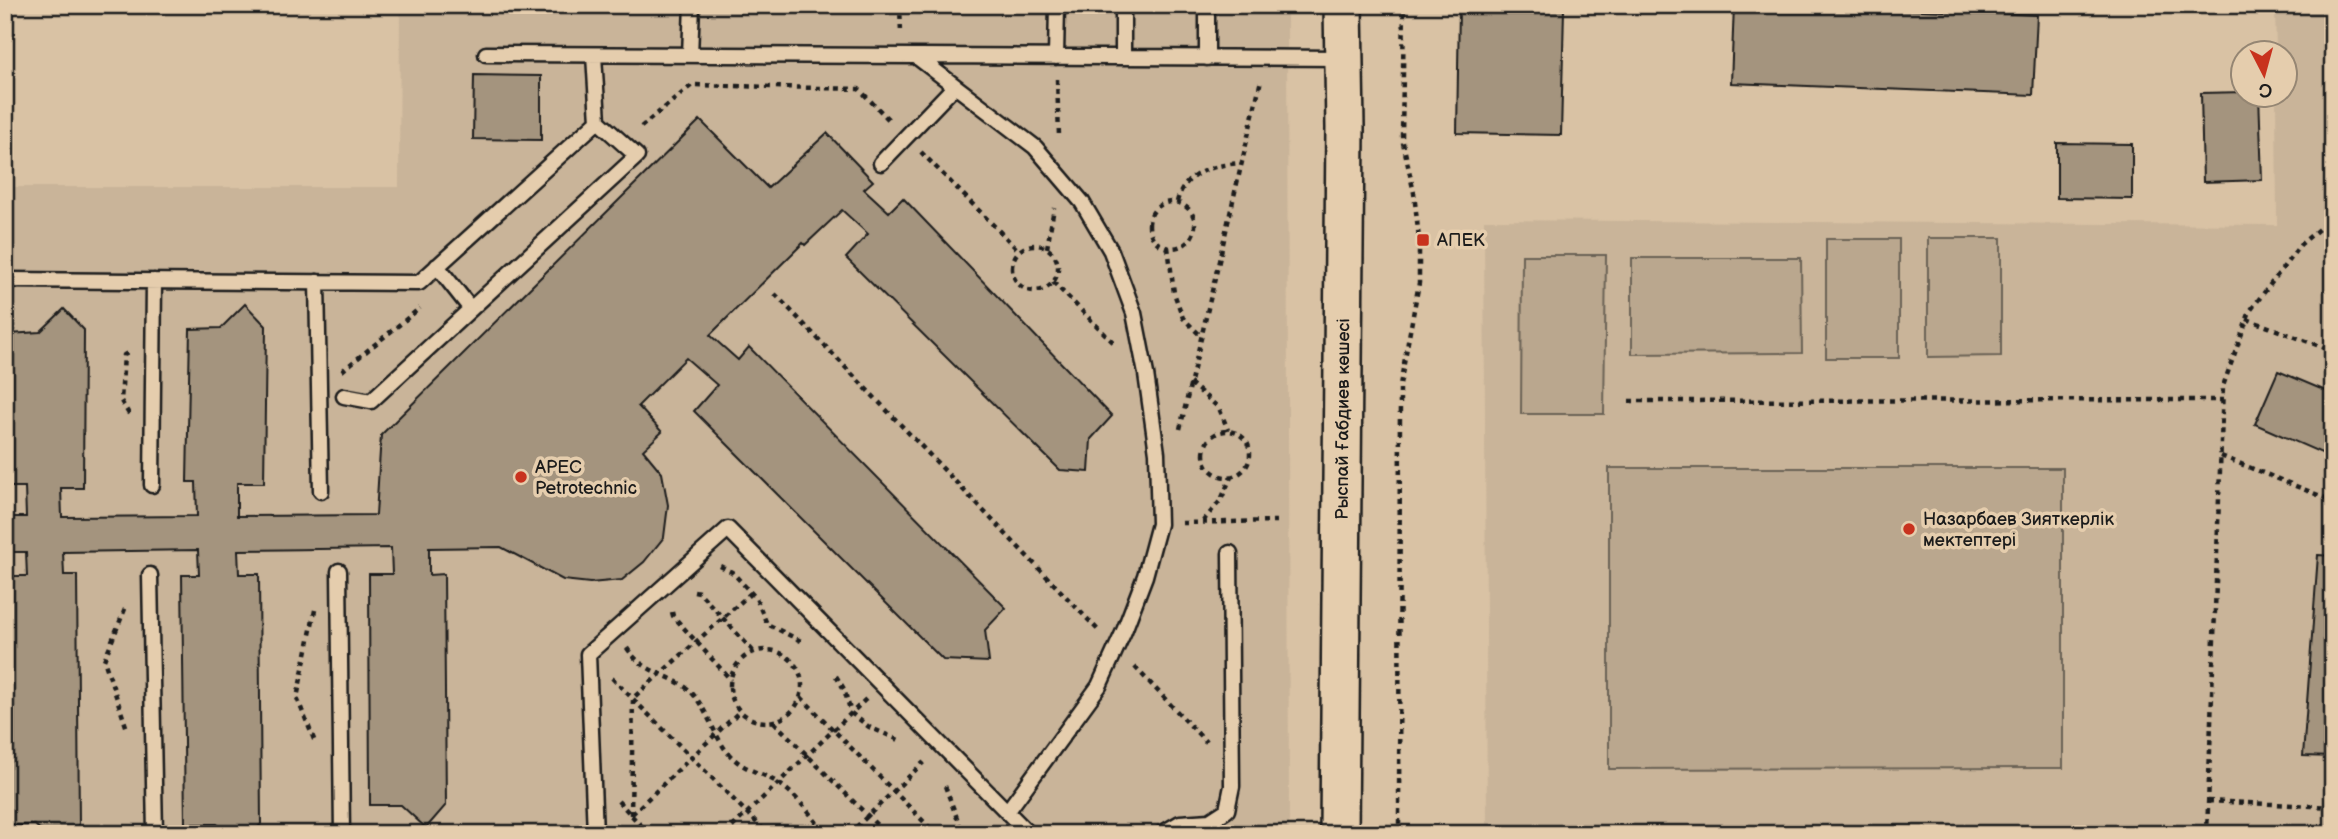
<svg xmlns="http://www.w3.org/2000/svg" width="2338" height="839" viewBox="0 0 2338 839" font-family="'Balsamiq Sans',sans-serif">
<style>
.built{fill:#c9b499}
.green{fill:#baa78e;stroke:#6b6255;stroke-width:2}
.building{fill:#a4947e;stroke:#1c1c1c;stroke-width:2}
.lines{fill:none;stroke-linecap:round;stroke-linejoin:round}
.service-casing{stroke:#1c1c1c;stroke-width:19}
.tertiary-casing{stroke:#1c1c1c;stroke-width:42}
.path{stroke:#1c1c1c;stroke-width:4.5;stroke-dasharray:5 5;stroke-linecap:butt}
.service{stroke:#e5cdad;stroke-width:14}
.tertiary{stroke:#e5cdad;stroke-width:37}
.poi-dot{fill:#c8321e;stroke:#e5cdad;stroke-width:2.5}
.labels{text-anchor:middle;stroke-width:7;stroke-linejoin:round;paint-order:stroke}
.poi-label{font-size:18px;fill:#1c1c1c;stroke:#e5cdad;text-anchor:start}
.street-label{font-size:18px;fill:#1c1c1c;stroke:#e5cdad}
</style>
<rect width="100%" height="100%" fill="#d9c2a4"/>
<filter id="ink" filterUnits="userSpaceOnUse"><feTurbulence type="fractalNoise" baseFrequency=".0143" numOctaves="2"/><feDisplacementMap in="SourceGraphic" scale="14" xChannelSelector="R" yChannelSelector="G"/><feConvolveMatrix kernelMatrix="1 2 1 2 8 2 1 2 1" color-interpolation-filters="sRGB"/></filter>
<g filter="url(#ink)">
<path class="built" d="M 400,5 L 1287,5 L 1289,834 L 5,834 L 5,187 L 399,187 Z
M 2275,5 L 2333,5 L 2333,834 L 1487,834 L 1484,220 L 2277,225 L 2276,95 L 2286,94 L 2286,52 L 2276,52 Z"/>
<path class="green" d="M 1928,238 L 2001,238 L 2001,356 L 1928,357 Z
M 1826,239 L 1899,239 L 1899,358 L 1826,358 Z
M 1522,255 L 1606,255 L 1604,414 L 1521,414 Z
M 1632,258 L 1801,258 L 1802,353 L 1632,354 Z
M 1609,468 L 2063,468 L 2063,768 L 1609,769 Z"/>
<path class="building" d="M 1734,5 L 1805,5 L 2037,15 L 2033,95 L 1731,83 Z
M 2175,5 L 2264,5 L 2264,10 L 2175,11 Z
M 1459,7 L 1564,9 L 1561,135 L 1457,133 Z
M 474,75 L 541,76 L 541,140 L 473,139 Z
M 2244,92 L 2244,94 L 2259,94 L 2262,180 L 2203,182 L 2201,93 Z
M 700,120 L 768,188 L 827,133 L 873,181 L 864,189 L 889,212 L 903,198 L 1112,416 L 1091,439 L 1089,472 L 1060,470 L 846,258 L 868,234 L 842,210 L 805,245 L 803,243 L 710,335 L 738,360 L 749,347 L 1006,608 L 985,630 L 989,662 L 943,660 L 694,411 L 717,385 L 686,358 L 638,406 L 662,432 L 643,450 L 662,473 L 668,505 L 664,537 L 644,562 L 622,580 L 590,583 L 563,580 L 501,547 L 429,548 L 429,575 L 444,574 L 446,805 L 426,828 L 401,805 L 370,805 L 369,574 L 392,574 L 391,548 L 238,550 L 239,574 L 259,574 L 261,824 L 252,834 L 228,834 L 217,824 L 185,824 L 182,575 L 199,575 L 198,550 L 63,552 L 64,575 L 77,575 L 79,825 L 71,834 L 45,834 L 35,825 L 5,825 L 5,576 L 27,576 L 26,552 L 10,552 L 10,517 L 26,517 L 25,487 L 6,487 L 9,334 L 40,332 L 64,309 L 84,330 L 83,488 L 61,488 L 62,517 L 197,516 L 196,482 L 187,482 L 190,329 L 221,328 L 245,304 L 266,326 L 264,483 L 237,483 L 237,516 L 376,515 L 381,435 Z
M 2057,143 L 2132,144 L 2132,199 L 2057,198 Z
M 2278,371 L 2333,394 L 2333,458 L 2255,424 Z
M 2318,555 L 2333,556 L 2333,757 L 2303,756 Z"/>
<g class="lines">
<g class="service-casing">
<path id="service" d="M 486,54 L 1343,58
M 690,55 L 692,5
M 917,57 L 1035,147 L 1082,202 L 1111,251 L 1134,313 L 1146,374 L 1157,453 L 1159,524 L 1145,576 L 1124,631 L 1099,686 L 1007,812
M 1056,57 L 1057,5
M 1123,57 L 1123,5
M 1207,58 L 1207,5
M 881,163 L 954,87
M 437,266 L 471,309
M 5,280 L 419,283 L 598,121 L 594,55
M 317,282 L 321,491
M 344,396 L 371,401 L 637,156 L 598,121
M 152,485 L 154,281
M 339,571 L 342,834
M 150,575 L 155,834
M 595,834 L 588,654 L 728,529 L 1029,834
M 1161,834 L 1180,823 L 1210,821 L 1227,810 L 1232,786 L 1230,553"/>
</g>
<g class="tertiary-casing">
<g id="tertiary">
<path id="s1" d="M 1339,834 L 1345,128 L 1343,5"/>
</g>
</g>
<path class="path" d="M 900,5 L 901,34
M 1057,79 L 1059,136
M 641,127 L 692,85 L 859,89 L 890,121
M 921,152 L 1019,251
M 1177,202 C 1184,172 1214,165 1241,163
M1149 225a23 23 0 1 1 46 0a23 23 0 1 1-46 0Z
M1012 268a23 23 0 1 1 46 0a23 23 0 1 1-46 0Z
M 1168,247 L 1174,293 L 1183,318 L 1200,335
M 1047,248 L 1054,208
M 1053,282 L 1115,344
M 775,294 L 1099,631
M 2247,319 L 2333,351
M 342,371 L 420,308
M 1190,383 L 1219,408 L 1228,430
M 1629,401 L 2223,400
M 129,414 L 121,401 L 124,355 L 130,352
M 1180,429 L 1261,80
M1204 454a23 23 0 1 1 46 0a23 23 0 1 1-46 0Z
M 2221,456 L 2333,501
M 1203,521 L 1221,500 L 1231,477
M 1182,523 L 1276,521
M 720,566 L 732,572 L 756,598 L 767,624 L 803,642
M 694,591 L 699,592 L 754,652
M 125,609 L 104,660 L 127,729
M 315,610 L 297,698 L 315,742
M 672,612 L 673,616 L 731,680
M 627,648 C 643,672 662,672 684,686 C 704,699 713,735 728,753 C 745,772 760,771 778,783 C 797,795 812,817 826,834
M730 686a36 36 0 1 1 72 0a36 36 0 1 1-72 0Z
M 1135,667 L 1206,742
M 836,676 L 844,689 L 851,713 L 869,727 L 899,740
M 612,678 L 768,834
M 801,697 L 936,834
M 774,722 L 886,834
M 945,786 L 963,834
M 618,801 L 649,834
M 2208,801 L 2333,807
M 632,814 L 740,711
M 631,815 L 633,698 L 751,593
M 559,834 L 572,832
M 725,834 L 866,699
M 849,834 L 924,762
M 1399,834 L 1400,385 L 1419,283 L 1419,239 L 1414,193 L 1402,138 L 1404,5
M 2207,834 L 2223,386 L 2250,311 L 2301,244 L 2333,217"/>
<use href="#service" class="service"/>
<use href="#tertiary" class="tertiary"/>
</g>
</g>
<g class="poi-dot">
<rect x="1416" y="233" width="14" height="14" rx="3.5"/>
<circle cx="521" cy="477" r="7"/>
<circle cx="1909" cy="529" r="7"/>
</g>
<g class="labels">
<g class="poi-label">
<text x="1437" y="246">АПЕК</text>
<text x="535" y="473">APEC<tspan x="535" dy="21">Petrotechnic</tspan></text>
<text x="1923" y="525">Назарбаев Зияткерлік<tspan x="1923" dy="21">мектептері</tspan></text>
</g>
<g class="street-label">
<text dy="6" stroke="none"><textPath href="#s1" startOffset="415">Рыспай Ғабдиев көшесі</textPath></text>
</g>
</g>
<rect width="2338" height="839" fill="none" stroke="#e5cdad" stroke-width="28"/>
<rect x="14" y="14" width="2310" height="811" fill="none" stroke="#1c1c1c" stroke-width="2.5" filter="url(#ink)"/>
<g transform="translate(2264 74) rotate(174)"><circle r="33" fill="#e5cdad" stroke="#958673" stroke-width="2"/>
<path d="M0-5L12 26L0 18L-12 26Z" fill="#c8321e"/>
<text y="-10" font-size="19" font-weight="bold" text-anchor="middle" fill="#1c1c1c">С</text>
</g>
</svg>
